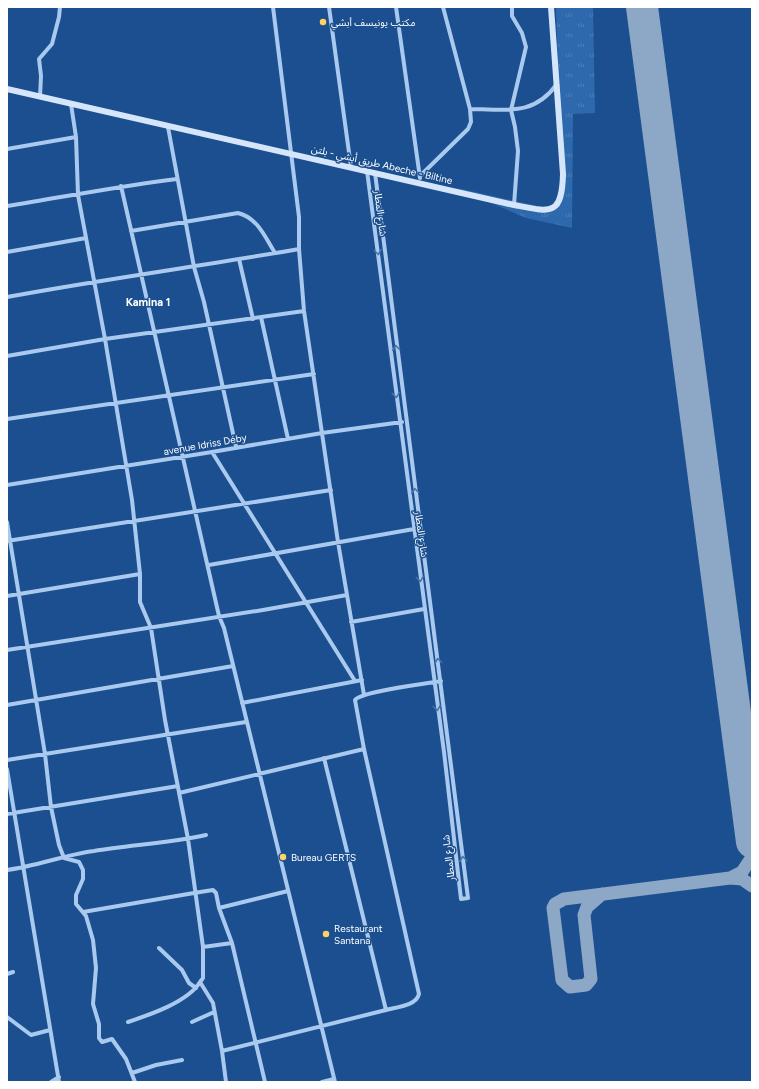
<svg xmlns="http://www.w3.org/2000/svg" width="759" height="1089" viewBox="0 0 759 1089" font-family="Figtree,'Noto Sans Arabic',sans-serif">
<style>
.grass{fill:url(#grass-tufts)}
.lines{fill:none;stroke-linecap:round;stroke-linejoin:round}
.taxiway{stroke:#8da7c7;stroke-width:13}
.runway{stroke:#8da7c7;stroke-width:32}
.minor{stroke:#a9c9ee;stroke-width:4}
.secondary{stroke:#d6e6fa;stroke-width:6}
.oneway{stroke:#4674ac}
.poi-dot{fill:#ffd166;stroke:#1b4f8f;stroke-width:1.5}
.labels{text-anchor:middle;stroke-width:3;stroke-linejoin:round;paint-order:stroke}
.poi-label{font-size:10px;fill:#fff;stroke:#1b4f8f;text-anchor:start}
.street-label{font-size:10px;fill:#fff;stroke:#1b4f8f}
.neighbourhood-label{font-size:11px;font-weight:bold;fill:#fff;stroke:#1b4f8f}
</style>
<defs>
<pattern id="grass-tufts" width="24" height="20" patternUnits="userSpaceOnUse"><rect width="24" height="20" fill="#2e69ad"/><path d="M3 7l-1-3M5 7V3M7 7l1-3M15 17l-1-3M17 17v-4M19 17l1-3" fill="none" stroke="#4d80b9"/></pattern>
</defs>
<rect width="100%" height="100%" fill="#1b4f8f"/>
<path class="grass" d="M 556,7 L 593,7 L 595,113 L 573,114 L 572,228 L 526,218 L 457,188 L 546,208 L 555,207 L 562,190 Z"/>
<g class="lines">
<path class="taxiway" d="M 737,730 L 752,727
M 730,878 L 742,879 L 752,886
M 602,894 L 587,907 L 584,915 L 591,979 L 586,985 L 570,987 L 562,980 L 553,908 L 555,904 L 564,899 L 730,878 L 742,872 L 752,857"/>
<path class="runway" d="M 642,7 L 752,842"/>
<path class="minor" d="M 273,7 L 299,217 L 299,249 L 304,311 L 338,542 L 364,695
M 329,7 L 351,167
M 396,7 L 420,178
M 512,7 L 512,16 L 522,33 L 526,47 L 511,110 L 515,127 L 518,151 L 514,205
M 40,97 L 41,76 L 39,59 L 52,44 L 59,17 L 60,7
M 71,104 L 76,137 L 78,195 L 105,339 L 132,500 L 140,574 L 140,602 L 151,628 L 165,720 L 188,839 L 203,947 L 203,978 L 200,982 L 213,1003 L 222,1051 L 226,1082
M 470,109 C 506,109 533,117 557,84
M 168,127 L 194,267 L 204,302 L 236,447
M 7,149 L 76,137
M 367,171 L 444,752 L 461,899 L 468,898 L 375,173
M 420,176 L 468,129 L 471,122 L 470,109 L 443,7
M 121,186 L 219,616 L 224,628 L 335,1082
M 7,206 C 64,197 120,186 177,179
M 131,231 L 238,213 C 258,218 265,237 275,253
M 7,252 L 86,238
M 239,259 L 253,319
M 7,297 C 104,279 202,266 299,249
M 261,317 L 288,439
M 7,356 L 105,339 L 304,311
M 7,419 L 314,374
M 212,452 L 355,681
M 7,485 L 212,452 L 322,433 L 402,422
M 7,522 L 45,754 L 51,807 L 59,845 L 64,858 L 79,862 L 83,870 L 83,879 L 76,895 L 76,904 L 86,916 L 93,940 L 96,968 L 93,1004 L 99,1024 L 99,1038 L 102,1042 L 112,1039 L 126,1059 L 135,1082
M 7,541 L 331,490
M 209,565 L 414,529
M 7,596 L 140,574
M 351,622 L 424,609
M 7,650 L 263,610 L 347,595
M 242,703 L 362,680
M 7,705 L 233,666
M 324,758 L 386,1010
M 7,760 L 246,722
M 7,769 L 59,1082
M 179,793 L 364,749
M 7,814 L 178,786
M 7,870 C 37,866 64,855 94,851 C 131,845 169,843 206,835
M 219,908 L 288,891
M 83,912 L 194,893 L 213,890 L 216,893 L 219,908 L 232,943 L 265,1082
M 203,947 L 232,943
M 159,948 L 182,970 L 189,983 L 196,988
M 7,974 L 13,972
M 7,1017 L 31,1035 L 50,1030
M 128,1022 C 149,1015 188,1002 200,982
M 192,1022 L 214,1012
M 222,1051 L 386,1010 C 397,1007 416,1006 419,994 L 364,749 L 355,700 C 362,691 426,684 441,681
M 132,1073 L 156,1065 L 182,1060
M 51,1082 L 59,1077
M 322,1082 L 334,1079"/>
<path class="secondary" d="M 7,89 L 514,205 C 550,212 562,217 563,174 L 551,7"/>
</g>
<defs><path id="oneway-chevron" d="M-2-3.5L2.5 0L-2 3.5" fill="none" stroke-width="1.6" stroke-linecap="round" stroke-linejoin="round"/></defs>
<g class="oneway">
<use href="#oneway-chevron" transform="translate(378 252) rotate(83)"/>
<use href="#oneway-chevron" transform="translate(396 348) rotate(-97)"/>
<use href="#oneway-chevron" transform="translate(396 395) rotate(83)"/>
<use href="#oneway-chevron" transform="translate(415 491) rotate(-98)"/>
<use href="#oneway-chevron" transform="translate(420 579) rotate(82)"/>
<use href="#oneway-chevron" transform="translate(438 661) rotate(-98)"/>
<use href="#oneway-chevron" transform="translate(437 708) rotate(82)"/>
<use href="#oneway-chevron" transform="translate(463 859) rotate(-97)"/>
</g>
<g class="poi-dot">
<circle cx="323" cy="22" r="4"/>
<circle cx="283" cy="857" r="4"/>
<circle cx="326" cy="934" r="4"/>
</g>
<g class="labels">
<g class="poi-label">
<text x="331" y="26">مكتب يونيسف أبشي</text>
<text x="291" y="861">Bureau GERTS</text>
<text x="334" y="932">Restaurant<tspan x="334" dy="12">Santana</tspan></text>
</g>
<g class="street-label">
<text transform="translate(382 164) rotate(13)" y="4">طريق أبشي - بلتن Abeche - Biltine</text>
<text transform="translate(381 213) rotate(83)" y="4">شارع المطار</text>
<text transform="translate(205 444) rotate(-10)" y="4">avenue Idriss Déby</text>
<text transform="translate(422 534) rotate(82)" y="4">شارع المطار</text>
<text transform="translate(448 858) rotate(-97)" y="4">شارع المطار</text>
</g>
<g class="neighbourhood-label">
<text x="148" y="306">Kamina 1</text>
</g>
</g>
<rect width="759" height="1089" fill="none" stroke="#ffffff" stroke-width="16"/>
</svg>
